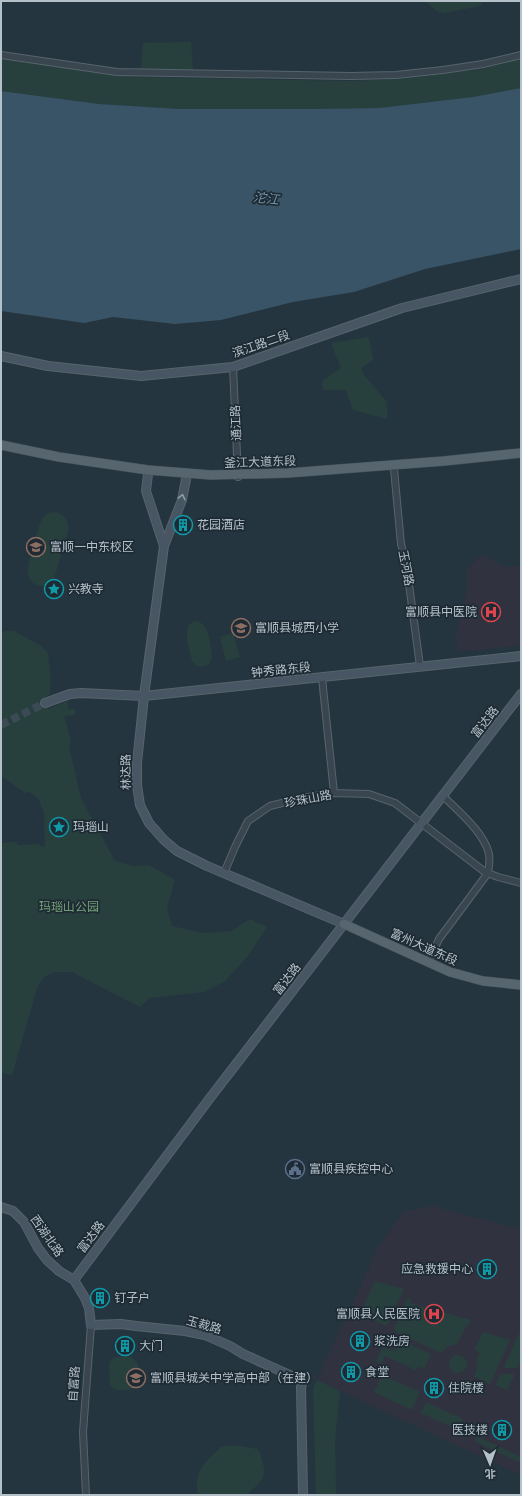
<svg xmlns="http://www.w3.org/2000/svg" width="522" height="1496" viewBox="0 0 522 1496" font-family="Lato,'Noto Sans SC',sans-serif">
<style>
.medical{fill:#313240}
.green{fill:#27403e}
.water{fill:#395466}
.lines{fill:none;stroke-linecap:round;stroke-linejoin:round}
.secondary-tunnel{stroke:#3b4a54;stroke-width:8;stroke-dasharray:8 4;stroke-linecap:butt}
.street-casing{stroke:#57646c;stroke-width:8}
.secondary-casing{stroke:#57646c;stroke-width:10}
.primary-casing{stroke:#45525b;stroke-width:10}
.street{stroke:#39464f;stroke-width:6}
.secondary{stroke:#475662;stroke-width:8}
.primary{stroke:#57656f;stroke-width:9}
.oneway{stroke:#8e9ca5}
.labels{text-anchor:middle;stroke-width:3.5;stroke-linejoin:round;paint-order:stroke}
.street-label{font-size:12px;fill:#b5c1c9;stroke:#1e2b34}
.poi-label{font-size:12px;fill:#b5c1c9;stroke:#1e2b34;text-anchor:start}
.park-label{font-size:12px;fill:#739f76;stroke:#1e2b34}
.water-label{font-size:13px;font-style:italic;fill:#7697ac;stroke:#1e2b34}
</style>
<rect width="100%" height="100%" fill="#25353f"/>
<path class="medical" d="M 481,555 L 506,567 L 521,566 L 521,645 L 458,652 L 456,637 L 467,587 L 467,569 Z
M 433,1206 L 521,1230 L 521,1475 L 317,1380 L 378,1248 L 403,1212 Z"/>
<path class="green" d="M 425,1 L 483,1 L 480,6 L 444,13 L 435,10 Z
M 191,42 L 193,70 L 141,70 L 143,43 Z
M 1,59 L 137,77 L 352,81 L 399,79 L 482,69 L 521,59 L 521,88 L 473,97 L 379,108 L 313,109 L 180,109 L 99,104 L 1,91 Z
M 369,337 L 373,360 L 361,368 L 364,375 L 387,402 L 387,419 L 353,410 L 346,390 L 323,390 L 322,381 L 341,368 L 331,343 Z
M 52,512 C 63,512 69,519 68,530 L 54,579 C 51,583 47,586 41,586 C 35,586 29,581 28,574 C 27,566 38,528 42,519 L 46,514 Z
M 195,621 C 210,622 210,645 212,657 C 210,668 198,670 192,661 C 190,649 180,626 195,621 Z
M 5,631 L 14,631 L 41,646 L 48,653 L 50,671 L 50,694 L 43,698 L 48,709 L 68,701 L 68,709 L 75,709 L 75,715 L 64,716 L 71,741 L 69,746 L 81,798 L 115,861 L 133,866 L 149,865 L 175,880 L 167,907 L 172,926 L 203,933 L 231,931 L 250,919 L 267,927 L 248,956 L 225,981 L 204,992 L 150,998 L 140,1007 L 72,972 L 54,972 L 43,978 L 37,988 L 12,1075 L 1,1073 L 1,843 L 17,842 L 17,845 L 39,844 L 41,847 L 45,846 L 44,812 L 38,798 L 29,792 L 25,793 L 1,776 L 1,634 Z
M 233,633 L 240,657 L 226,661 L 220,637 Z
M 375,1281 L 404,1289 L 387,1326 L 360,1314 Z
M 409,1298 L 411,1299 L 410,1303 L 471,1320 L 469,1325 L 466,1327 L 457,1344 L 447,1347 L 441,1353 L 395,1332 L 394,1328 L 407,1299 Z
M 521,1330 L 521,1362 L 516,1368 L 506,1368 L 504,1366 Z
M 483,1332 L 510,1340 L 490,1384 L 474,1377 C 479,1366 475,1361 479,1353 L 475,1348 Z
M 391,1336 L 431,1354 L 424,1369 L 418,1366 L 416,1370 L 385,1356 L 381,1364 L 377,1362 L 376,1361 L 383,1347 L 395,1351 L 397,1346 L 386,1340 L 387,1337 Z
M449 1364a9 9 0 1 1 18 0a9 9 0 1 1-18 0Z
M 118,1357 L 131,1357 L 137,1362 C 139,1366 139,1370 139,1374 C 139,1386 135,1390 124,1390 C 118,1390 114,1390 110,1385 L 109,1363 L 112,1359 Z
M 505,1374 L 513,1374 L 514,1376 L 507,1390 L 496,1385 L 500,1375 Z
M 382,1375 L 420,1392 L 412,1410 L 374,1392 Z
M 317,1380 L 340,1391 L 335,1440 L 336,1495 L 316,1495 L 313,1388 Z
M 426,1402 L 463,1419 L 458,1430 L 421,1413 Z
M 476,1436 L 521,1457 L 521,1463 L 476,1442 L 475,1439 Z
M 222,1446 L 239,1446 L 258,1449 C 268,1476 267,1475 247,1495 L 198,1495 C 193,1470 206,1462 222,1446 Z"/>
<path class="water" d="M 521,88 L 521,249 L 425,269 L 354,292 L 293,302 L 221,320 L 175,324 L 113,317 L 84,323 L 1,311 L 1,91 L 99,104 L 180,109 L 313,109 L 379,108 L 473,97 Z"/>
<g class="lines">
<path class="secondary-tunnel" d="M 1,725 L 45,703"/>
<g class="street-casing">
<path id="street" d="M 1,55 L 117,72 L 351,76 L 396,75 L 443,70 L 483,64 L 521,55
M 233,367 L 238,477
M 394,469 L 401,544 L 406,562 L 420,666
M 322,678 L 334,793
M 224,873 L 235,847 L 248,821 L 270,806 L 302,798 L 334,793 L 369,794 L 395,803 L 485,872 L 498,877 L 521,883
M 428,962 L 439,939 L 488,873 C 489,867 490,860 489,854 C 484,832 458,811 443,796
M 86,1495 L 83,1432 L 91,1325"/>
</g>
<g class="secondary-casing">
<path id="secondary" d="M 1,356 L 48,366 L 141,376 L 233,367 L 402,308 L 521,279
M 148,474 L 146,491 L 164,546
M 187,474 L 182,500 L 164,546 L 144,696 L 137,763 L 137,785 L 140,805 L 149,823 L 164,840 L 177,851 L 207,866 L 344,924
M 45,703 L 70,694 L 81,693 L 144,696 L 521,656
M 1,1207 L 13,1211 L 24,1222 L 38,1248 L 47,1260 L 59,1271 L 74,1280 L 85,1298 L 89,1308 L 91,1325 L 121,1324 L 136,1326 L 185,1331 L 205,1335 L 230,1346 L 243,1354 L 303,1381
M 74,1280 L 210,1098 L 521,694
M 303,1495 L 301,1387 L 303,1381"/>
</g>
<g class="primary-casing">
<path id="primary" d="M 1,445 L 59,457 L 148,470 L 211,475 L 288,473 L 444,461 L 521,453
M 344,924 L 450,972 L 483,981 L 521,985"/>
</g>
<use href="#street" class="street"/>
<use href="#secondary" class="secondary"/>
<use href="#primary" class="primary"/>
</g>
<defs><path id="oneway-chevron" d="M-2-3.5L2.5 0L-2 3.5" fill="none" stroke-width="1.6" stroke-linecap="round" stroke-linejoin="round"/></defs>
<use class="oneway" href="#oneway-chevron" transform="translate(182 497) rotate(-76)"/>
<defs>
<g id="building-ring" transform="scale(1)"><circle r="9.5" fill="#1e2b34" stroke="#0f9aa8" stroke-width="1.5"/><path d="M-4-6H4V6H1V3H-1V6H-4ZM-2.5-4.3h1.7v1.8h-1.7ZM.8-4.3h1.7v1.8H.8ZM-2.5-1h1.7V.8h-1.7ZM.8-1h1.7V.8H.8Z" fill="#0f9aa8"/></g>
<g id="school-ring" transform="scale(1)"><circle r="9.5" fill="#1e2b34" stroke="#8d6e63" stroke-width="1.5"/><path d="M0-5L7-2L0 1L-7-2ZM-4 1L0 2.5L4 1V4Q0 6-4 4Z" fill="#8d6e63"/></g>
<g id="sight-ring" transform="scale(1)"><circle r="9.5" fill="#1e2b34" stroke="#0f9aa8" stroke-width="1.5"/><path d="M0-6L1.8-2.2L6-1.7L2.9 1.2L3.7 5.4L0 3.3L-3.7 5.4L-2.9 1.2L-6-1.7L-1.8-2.2Z" fill="#0f9aa8"/></g>
<g id="hospital-ring" transform="scale(1)"><circle r="9.5" fill="#1e2b34" stroke="#e0444e" stroke-width="1.5"/><path d="M-5-5h3v3.5h4V-5h3V5h-3V1.5h-4V5h-3Z" fill="#e0444e"/></g>
<g id="civic-ring" transform="scale(1)"><circle r="9.5" fill="#1e2b34" stroke="#5c6f8a" stroke-width="1.5"/><path d="M-.6-6.5H3V-4.5H.6V-3L4-1V1h2V6H-6V1h2V-1L-.6-3ZM-1.2 2.5V6h2.4V2.5Z" fill="#5c6f8a"/></g>
</defs>
<g fill-rule="evenodd">
<use href="#building-ring" x="183" y="525"/>
<use href="#school-ring" x="36" y="547"/>
<use href="#sight-ring" x="54" y="589"/>
<use href="#hospital-ring" x="491" y="612"/>
<use href="#school-ring" x="241" y="628"/>
<use href="#sight-ring" x="59" y="827"/>
<use href="#civic-ring" x="295" y="1169"/>
<use href="#building-ring" x="487" y="1269"/>
<use href="#building-ring" x="100" y="1298"/>
<use href="#hospital-ring" x="434" y="1314"/>
<use href="#building-ring" x="360" y="1341"/>
<use href="#building-ring" x="125" y="1346"/>
<use href="#building-ring" x="351" y="1372"/>
<use href="#school-ring" x="136" y="1378"/>
<use href="#building-ring" x="434" y="1388"/>
<use href="#building-ring" x="502" y="1430"/>
</g>
<g class="labels">
<g class="street-label">
<text transform="translate(261 344) rotate(-19)" y="4">滨江路二段</text>
<text transform="translate(236 423) rotate(-92)" y="4">通江路</text>
<text transform="translate(260 462) rotate(-2)" y="4">釜江大道东段</text>
<text transform="translate(406 568) rotate(79)" y="4">玉河路</text>
<text transform="translate(281 670) rotate(-6)" y="4">钟秀路东段</text>
<text transform="translate(485 722) rotate(-52)" y="4">富达路</text>
<text transform="translate(126 772) rotate(-91)" y="4">林达路</text>
<text transform="translate(308 799) rotate(-11)" y="4">珍珠山路</text>
<text transform="translate(424 947) rotate(24)" y="4">富州大道东段</text>
<text transform="translate(287 979) rotate(-52)" y="4">富达路</text>
<text transform="translate(47 1236) rotate(55)" y="4">西湖北路</text>
<text transform="translate(91 1237) rotate(-53)" y="4">富达路</text>
<text transform="translate(204 1325) rotate(16)" y="4">玉裁路</text>
<text transform="translate(74 1384) rotate(-86)" y="4">自富路</text>
</g>
<g class="poi-label">
<text x="197" y="529">花园酒店</text>
<text x="50" y="551">富顺一中东校区</text>
<text x="68" y="593">兴教寺</text>
<text x="477" y="616" text-anchor="end">富顺县中医院</text>
<text x="255" y="632">富顺县城西小学</text>
<text x="73" y="831">玛瑙山</text>
<text x="309" y="1173">富顺县疾控中心</text>
<text x="473" y="1273" text-anchor="end">应急救援中心</text>
<text x="114" y="1302">钉子户</text>
<text x="420" y="1318" text-anchor="end">富顺县人民医院</text>
<text x="374" y="1345">浆洗房</text>
<text x="139" y="1350">大门</text>
<text x="365" y="1376">食堂</text>
<text x="150" y="1382">富顺县城关中学高中部（在建）</text>
<text x="448" y="1392">住院楼</text>
<text x="488" y="1434" text-anchor="end">医技楼</text>
</g>
<g class="park-label">
<text x="69" y="911">玛瑙山公园</text>
</g>
<g class="water-label">
<text transform="translate(266 198) rotate(6)" y="5">沱江</text>
</g>
</g>
<rect width="522" height="1496" fill="none" stroke="#b5c1c9" stroke-width="4"/>
<g transform="translate(490 1464) rotate(178)" stroke="#1e2b34" stroke-width="3" paint-order="stroke">
<path d="M0-3L7 15L0 10L-7 15Z" fill="#b5c1c9"/>
<text y="-6" font-size="11" font-weight="bold" text-anchor="middle" fill="#b5c1c9">北</text>
</g>
</svg>
